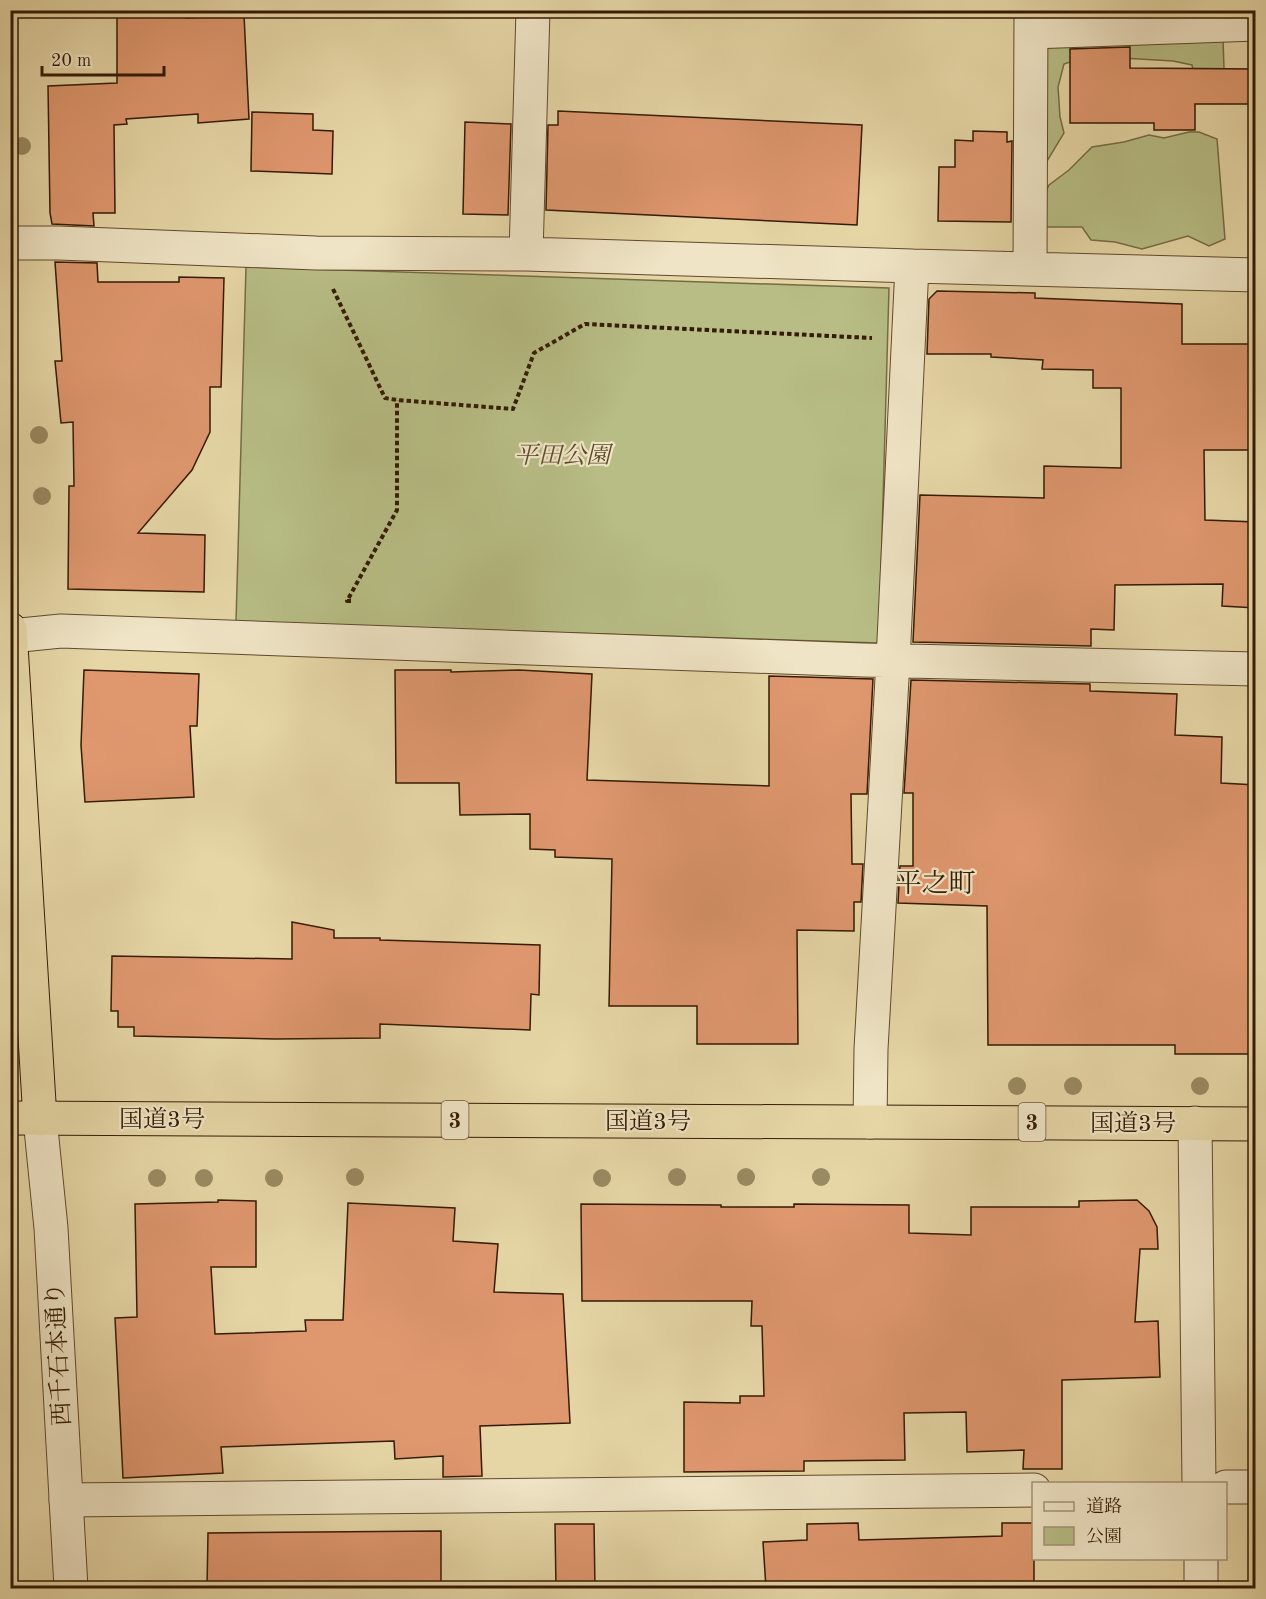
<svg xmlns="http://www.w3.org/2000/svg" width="1266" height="1599" viewBox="0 0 1266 1599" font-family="'Old Standard TT','Noto Serif JP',serif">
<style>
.green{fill:#b7bd85;stroke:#766c44;stroke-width:1.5}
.building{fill:#df976e;stroke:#351a03;stroke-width:1.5}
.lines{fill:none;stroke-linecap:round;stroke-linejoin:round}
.minor-casing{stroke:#61492c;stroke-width:35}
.tertiary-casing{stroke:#61492c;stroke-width:35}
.trunk-casing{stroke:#351a03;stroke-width:35}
.path{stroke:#351a03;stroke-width:4;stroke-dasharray:4.5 3;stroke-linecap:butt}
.minor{stroke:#efe4c5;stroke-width:33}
.tertiary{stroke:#efe4c5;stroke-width:33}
.trunk{stroke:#e6d6a6;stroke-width:33}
.tree{fill:#9a8a62}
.labels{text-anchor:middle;stroke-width:4.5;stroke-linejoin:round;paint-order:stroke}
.shield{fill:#efe4c5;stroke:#6d573d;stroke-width:1.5}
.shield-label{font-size:22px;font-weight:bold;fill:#351a03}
.park-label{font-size:24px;font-style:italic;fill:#5c4b2a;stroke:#efe4c5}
.street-label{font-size:24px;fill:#351a03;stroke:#efe4c5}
.quarter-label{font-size:27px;fill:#351a03;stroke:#efe4c5}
</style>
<rect width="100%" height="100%" fill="#e6d6a6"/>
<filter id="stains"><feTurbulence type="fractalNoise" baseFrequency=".00333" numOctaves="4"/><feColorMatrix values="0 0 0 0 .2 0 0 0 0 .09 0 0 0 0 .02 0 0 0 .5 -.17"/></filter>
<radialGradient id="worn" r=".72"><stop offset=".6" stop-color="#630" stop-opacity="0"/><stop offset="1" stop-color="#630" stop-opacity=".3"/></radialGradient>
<path class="green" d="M 1223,40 L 1225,96 L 1195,79 L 1192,65 L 1173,61 L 1088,56 L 1064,64 L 1058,87 L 1060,117 L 1064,133 L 1041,171 L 1046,50 L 1053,44 Z
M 1189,132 L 1199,132 L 1217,139 L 1225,239 L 1209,246 L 1188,236 L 1142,249 L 1115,242 L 1091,240 L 1082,227 L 1036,227 L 1039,206 L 1049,185 L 1069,170 L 1092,147 L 1124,142 L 1149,135 L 1164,138 Z
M 246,267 L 889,288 L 879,643 L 236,622 Z"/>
<path class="building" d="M 117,10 L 186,10 L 186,18 L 244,15 L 249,119 L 198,123 L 198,114 L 126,119 L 127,124 L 114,125 L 115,213 L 93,213 L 94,226 L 52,224 L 50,213 L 48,86 L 117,83 Z
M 1130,47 L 1130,68 L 1256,69 L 1256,104 L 1195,104 L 1195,130 L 1154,130 L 1154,123 L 1070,123 L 1070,49 Z
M 558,111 L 862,125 L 857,225 L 546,210 L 548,125 L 558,125 Z
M 252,112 L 313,114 L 313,130 L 333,131 L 332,174 L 251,171 Z
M 465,122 L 511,124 L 508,215 L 463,214 Z
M 973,131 L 1007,132 L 1007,142 L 1012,141 L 1011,222 L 938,221 L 939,167 L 955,167 L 955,140 L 973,141 Z
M 55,262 L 97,263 L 98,282 L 179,282 L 179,277 L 224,278 L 221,387 L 210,387 L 210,432 L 192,470 L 138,533 L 205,535 L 204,592 L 68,589 L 69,486 L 74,486 L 73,422 L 61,423 L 55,361 L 62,361 Z
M 937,291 L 1035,293 L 1035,298 L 1182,304 L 1182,344 L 1254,344 L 1256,450 L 1204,450 L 1205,520 L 1256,522 L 1256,608 L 1222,606 L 1223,584 L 1115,585 L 1114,630 L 1091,629 L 1091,646 L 913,642 L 920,495 L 1044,498 L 1044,466 L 1121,468 L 1121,388 L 1093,388 L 1093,370 L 1042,369 L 1043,360 L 991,357 L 991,354 L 927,354 L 929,299 Z
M 84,670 L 199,674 L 197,726 L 190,726 L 194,797 L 85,802 L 81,745 Z
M 395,670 L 451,670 L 451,672 L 519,670 L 592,674 L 587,780 L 769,786 L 769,676 L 873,679 L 867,794 L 851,794 L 852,864 L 863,864 L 861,902 L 854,902 L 854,931 L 797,930 L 798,1044 L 697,1044 L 697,1006 L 609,1006 L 612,859 L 555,857 L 555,850 L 530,849 L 530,814 L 460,815 L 459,783 L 396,783 Z
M 911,680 L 1090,684 L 1090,691 L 1177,694 L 1175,735 L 1222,737 L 1221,783 L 1256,785 L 1256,1054 L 1175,1054 L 1175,1045 L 988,1045 L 987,906 L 898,903 L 900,866 L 913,866 L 913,793 L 904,793 Z
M 292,922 L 334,930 L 334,938 L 380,938 L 380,940 L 540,945 L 539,995 L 531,994 L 530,1030 L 380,1024 L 380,1038 L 275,1039 L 134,1036 L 134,1027 L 118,1027 L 118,1011 L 111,1011 L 112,956 L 292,959 Z
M 218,1200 L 256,1201 L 256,1267 L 211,1267 L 215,1334 L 306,1331 L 305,1320 L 343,1320 L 348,1203 L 455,1208 L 453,1241 L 498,1244 L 494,1292 L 563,1294 L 570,1423 L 480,1426 L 482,1476 L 443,1477 L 443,1456 L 395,1459 L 394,1441 L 221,1447 L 223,1473 L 123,1478 L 115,1318 L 137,1317 L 135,1204 L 218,1202 Z
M 1137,1200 L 1149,1211 L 1157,1227 L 1158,1249 L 1140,1249 L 1135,1322 L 1158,1321 L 1160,1377 L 1062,1380 L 1062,1469 L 1023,1469 L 1024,1450 L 967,1452 L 966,1412 L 904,1413 L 905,1460 L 804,1461 L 804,1471 L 684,1472 L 684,1402 L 740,1403 L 740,1396 L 764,1396 L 762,1326 L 751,1326 L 752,1301 L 582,1301 L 581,1204 L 721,1205 L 721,1207 L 794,1207 L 794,1204 L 909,1205 L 909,1233 L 971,1235 L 971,1207 L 1079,1207 L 1079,1201 Z
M 858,1523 L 859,1540 L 1002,1536 L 1002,1523 L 1034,1523 L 1034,1588 L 766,1588 L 763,1542 L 807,1540 L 807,1524 Z
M 555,1524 L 594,1524 L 595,1588 L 556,1588 Z
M 441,1531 L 441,1588 L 207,1588 L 208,1533 Z"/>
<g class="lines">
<g class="minor-casing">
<path id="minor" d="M 1031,32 L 1256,24
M 10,243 L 59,243 L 316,253 L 526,254 L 912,266 L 1256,275
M 526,254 L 533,10
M 1030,269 L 1031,10
M 11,636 L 61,631 L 863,660 L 1256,669
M 870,1122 L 871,1049 L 893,661 L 912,266
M 1195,1123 L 1199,1484
M 1226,1487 L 1256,1487
M 66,1500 L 1034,1490
M 1201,1558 L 1201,1588"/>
</g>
<g class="tertiary-casing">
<path id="tertiary" d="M 40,1119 L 51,1228 L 71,1588"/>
</g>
<g class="trunk-casing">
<path id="trunk" d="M 10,629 L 40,1119
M 10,1118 L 1256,1124"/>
</g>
<path class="path" d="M 333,289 L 385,398 L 397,400 L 513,409 L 534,353 L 585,324 L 872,338
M 351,601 L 347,601 L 397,510 L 397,400"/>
<use href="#minor" class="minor"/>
<use href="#tertiary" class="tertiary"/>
<use href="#trunk" class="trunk"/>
</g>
<g class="tree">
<circle cx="22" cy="146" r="9"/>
<circle cx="39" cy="435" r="9"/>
<circle cx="42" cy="496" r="9"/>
<circle cx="1017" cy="1086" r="9"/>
<circle cx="1073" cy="1086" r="9"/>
<circle cx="1200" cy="1086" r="9"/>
<circle cx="355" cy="1177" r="9"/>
<circle cx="677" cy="1177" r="9"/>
<circle cx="746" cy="1177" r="9"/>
<circle cx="821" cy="1177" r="9"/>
<circle cx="157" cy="1178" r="9"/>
<circle cx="204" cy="1178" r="9"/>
<circle cx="274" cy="1178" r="9"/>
<circle cx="602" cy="1178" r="9"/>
</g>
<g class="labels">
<g class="shield">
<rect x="441.5" y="1101" width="27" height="38" rx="4.5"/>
<rect x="1018.5" y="1103" width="27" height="38" rx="4.5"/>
</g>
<g class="shield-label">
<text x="455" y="1128">3</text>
<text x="1032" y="1130">3</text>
</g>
<g class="park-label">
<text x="562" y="463">平田公園</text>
</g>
<g class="street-label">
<text x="162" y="1127">国道3号</text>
<text x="648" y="1129">国道3号</text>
<text x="1133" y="1131">国道3号</text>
<text transform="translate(58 1354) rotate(-93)" y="8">西千石本通り</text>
</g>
<g class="quarter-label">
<text x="935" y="892">平之町</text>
</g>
</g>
<rect width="1266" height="1599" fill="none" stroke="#e6d6a6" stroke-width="36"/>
<rect x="12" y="12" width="1242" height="1575" fill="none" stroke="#351a03" stroke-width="3"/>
<rect x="18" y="18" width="1230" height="1563" fill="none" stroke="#351a03" stroke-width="1.5"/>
<rect x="1032" y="1482" width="195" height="78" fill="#efe4c5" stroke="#a59377" stroke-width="1.5"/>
<rect x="1044" y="1502" width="30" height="9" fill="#efe4c5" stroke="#a59377" stroke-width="1.5"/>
<text x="1086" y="1512" font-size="18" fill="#351a03">道路</text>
<rect x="1044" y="1527" width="30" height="18" fill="#b7bd85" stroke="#a59377" stroke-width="1.5"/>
<text x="1086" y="1542" font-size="18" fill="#351a03">公園</text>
<path d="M42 66v9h122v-9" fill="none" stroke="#351a03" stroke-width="3"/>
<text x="51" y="66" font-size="18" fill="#351a03" stroke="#efe4c5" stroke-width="4.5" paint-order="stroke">20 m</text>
<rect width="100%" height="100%" filter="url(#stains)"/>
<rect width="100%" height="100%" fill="url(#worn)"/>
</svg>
